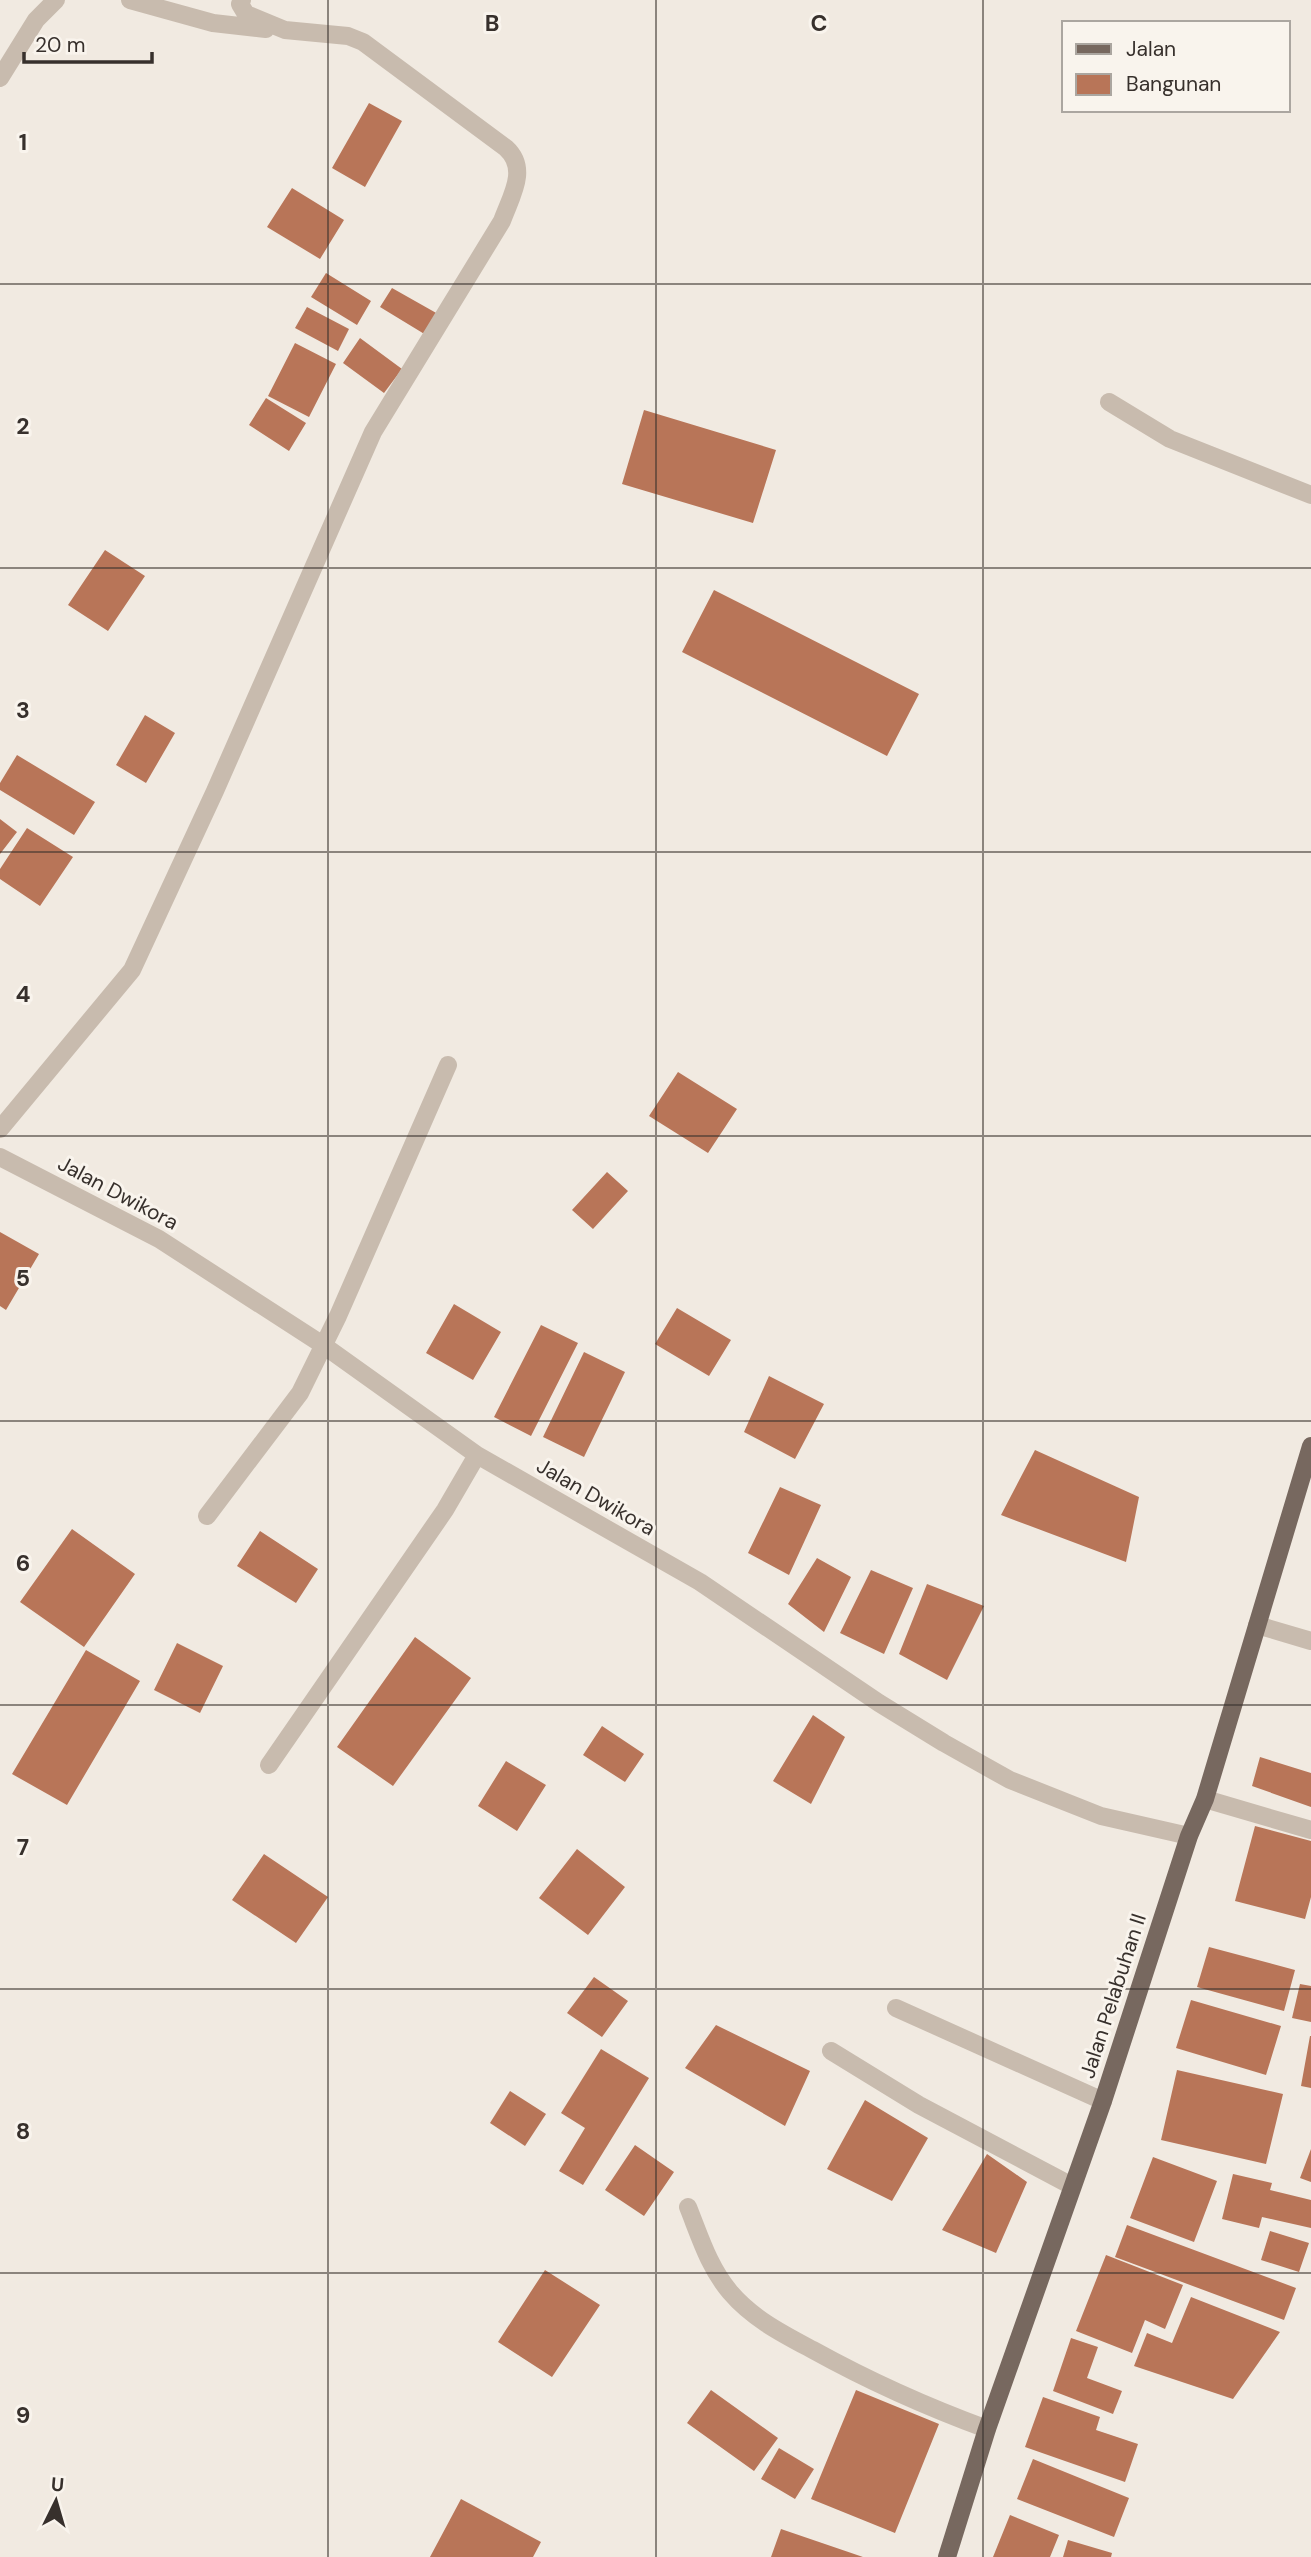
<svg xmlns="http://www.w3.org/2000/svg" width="1311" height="2557" viewBox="0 0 1311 2557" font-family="'DM Sans',sans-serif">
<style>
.building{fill:#b87558}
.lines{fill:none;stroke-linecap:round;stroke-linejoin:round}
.minor{stroke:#c8bbae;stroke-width:18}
.major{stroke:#77685f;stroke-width:18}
.grid{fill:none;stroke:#37302c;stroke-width:2;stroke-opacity:0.55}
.labels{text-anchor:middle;stroke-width:6;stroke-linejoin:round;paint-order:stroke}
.street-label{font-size:21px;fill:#37302c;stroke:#f9f4ed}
.grid-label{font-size:23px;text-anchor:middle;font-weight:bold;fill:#37302c;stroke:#f9f4ed;stroke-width:6;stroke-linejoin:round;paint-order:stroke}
</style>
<rect width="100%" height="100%" fill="#f1eae1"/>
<path class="building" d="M 369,103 L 402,121 L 365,187 L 332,168 Z
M 292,188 L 344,220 L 320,259 L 267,227 Z
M 326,273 L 371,301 L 357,325 L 311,297 Z
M 392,288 L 438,314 L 426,335 L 380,307 Z
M 307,307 L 349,329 L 338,351 L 295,328 Z
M 360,338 L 402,369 L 384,393 L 343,363 Z
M 295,343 L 336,364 L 309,417 L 268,396 Z
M 266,398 L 306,423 L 289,451 L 249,425 Z
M 644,410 L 776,450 L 753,523 L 622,484 Z
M 105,550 L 145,576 L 108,631 L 68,605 Z
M 714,590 L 919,694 L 887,756 L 682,652 Z
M 145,715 L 175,733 L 146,783 L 116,765 Z
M 17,755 L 95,802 L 74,835 L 0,790 L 0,783 Z
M 0,819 L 17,832 L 0,854 Z
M 27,828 L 73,857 L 40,906 L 0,879 L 0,869 Z
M 678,1072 L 737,1109 L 708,1153 L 649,1116 Z
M 607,1172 L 628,1191 L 593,1229 L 572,1210 Z
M 0,1232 L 39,1254 L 6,1310 L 0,1306 Z
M 454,1304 L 501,1332 L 473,1380 L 426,1353 Z
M 677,1308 L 731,1340 L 709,1376 L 655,1344 Z
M 541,1325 L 578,1343 L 531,1436 L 494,1417 Z
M 584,1352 L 625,1372 L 584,1457 L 543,1437 Z
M 769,1376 L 824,1404 L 795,1459 L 744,1432 Z
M 1035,1450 L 1139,1497 L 1126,1562 L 1001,1515 Z
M 780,1487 L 821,1505 L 789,1575 L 748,1553 Z
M 72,1529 L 135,1574 L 84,1647 L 20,1602 Z
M 260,1531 L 318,1569 L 296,1603 L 237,1566 Z
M 817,1558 L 851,1577 L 824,1632 L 788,1604 Z
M 871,1570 L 913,1588 L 884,1654 L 840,1633 Z
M 927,1584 L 984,1606 L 947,1680 L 899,1654 Z
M 415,1637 L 471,1678 L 393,1786 L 337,1747 Z
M 177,1643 L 223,1666 L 200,1713 L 154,1690 Z
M 86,1650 L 140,1681 L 67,1805 L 12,1774 Z
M 813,1715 L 845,1737 L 811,1804 L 773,1781 Z
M 602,1726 L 644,1754 L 625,1782 L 583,1755 Z
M 1260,1757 L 1311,1773 L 1311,1807 L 1252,1786 Z
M 506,1761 L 546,1785 L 517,1831 L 478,1806 Z
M 1255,1826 L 1311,1841 L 1311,1897 L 1305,1919 L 1235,1901 Z
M 577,1849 L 625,1887 L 588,1935 L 539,1898 Z
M 264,1854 L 328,1897 L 296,1943 L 232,1900 Z
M 1209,1947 L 1295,1970 L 1284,2011 L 1197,1987 Z
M 594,1977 L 628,2001 L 602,2037 L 567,2013 Z
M 1300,1984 L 1311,1986 L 1311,2022 L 1292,2018 Z
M 1191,2000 L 1281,2026 L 1266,2075 L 1176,2048 Z
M 716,2025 L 810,2071 L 785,2126 L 685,2068 Z
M 1310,2036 L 1311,2036 L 1311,2088 L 1301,2086 Z
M 601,2049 L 649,2078 L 583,2185 L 559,2171 L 585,2128 L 561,2113 Z
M 1177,2070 L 1283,2094 L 1266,2164 L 1161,2140 Z
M 510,2091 L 546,2114 L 525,2146 L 490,2123 Z
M 865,2100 L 928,2138 L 892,2201 L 827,2169 Z
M 635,2145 L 674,2172 L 644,2216 L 605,2190 Z
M 1311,2149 L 1311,2182 L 1300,2178 Z
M 987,2154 L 1027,2182 L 996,2253 L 942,2230 Z
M 1153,2157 L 1217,2181 L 1194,2242 L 1130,2218 Z
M 1233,2174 L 1272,2183 L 1270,2190 L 1311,2200 L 1311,2228 L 1262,2217 L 1259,2228 L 1222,2219 Z
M 1127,2225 L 1296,2288 L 1284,2320 L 1115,2257 Z
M 1270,2231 L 1309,2243 L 1299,2272 L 1261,2260 Z
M 1106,2255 L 1183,2285 L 1165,2329 L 1145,2320 L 1132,2353 L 1076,2331 Z
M 545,2270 L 600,2305 L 552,2377 L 498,2342 Z
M 1191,2297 L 1280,2332 L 1233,2399 L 1134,2366 L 1147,2333 L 1172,2343 Z
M 1071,2338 L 1098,2347 L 1087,2378 L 1122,2391 L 1113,2414 L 1053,2391 Z
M 711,2390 L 778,2438 L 754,2471 L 687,2423 Z
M 856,2390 L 939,2424 L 895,2533 L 811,2499 Z
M 1043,2397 L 1100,2417 L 1096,2430 L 1138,2444 L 1125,2482 L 1025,2447 Z
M 779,2448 L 814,2469 L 795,2499 L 761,2479 Z
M 1033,2459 L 1129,2498 L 1114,2537 L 1017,2499 Z
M 461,2499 L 541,2542 L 533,2557 L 430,2557 Z
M 1010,2515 L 1059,2535 L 1050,2557 L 993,2557 Z
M 781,2529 L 863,2557 L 771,2557 Z
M 1068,2540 L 1112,2553 L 1111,2557 L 1063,2557 Z"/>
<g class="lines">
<path class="minor" d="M 130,0 L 213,23 L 266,29
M 0,78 L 36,20 L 56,0
M 1109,402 L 1170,439 L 1311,495
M 0,1129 L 132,970 L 215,791 L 373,432 L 502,221 C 511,196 529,169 506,148 L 363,42 L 348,36 L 285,30 L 246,14 L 240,4 L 242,0
M 0,1157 L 159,1239 L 323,1345 L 477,1455 L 700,1582 L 879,1703 L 944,1743 L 1010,1780 L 1101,1816 L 1189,1836
M 207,1516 L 300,1393 L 338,1316 L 448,1065
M 1257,1625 L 1311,1641
M 269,1765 L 445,1510 L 477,1455
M 1205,1799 L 1311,1830
M 896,2008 L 1103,2101
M 831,2051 L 919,2105 L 1072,2186
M 688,2207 C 700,2237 709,2267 730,2292 C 753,2319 783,2334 813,2350 C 869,2381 927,2407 987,2429"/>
<path class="major" d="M 947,2557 L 987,2429 L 1103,2101 L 1189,1836 L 1205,1799 L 1311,1446"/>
</g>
<path class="grid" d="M 328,0 L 328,2557M 656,0 L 656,2557M 983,0 L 983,2557M 0,284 L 1311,284M 0,568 L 1311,568M 0,852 L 1311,852M 0,1136 L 1311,1136M 0,1421 L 1311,1421M 0,1705 L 1311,1705M 0,1989 L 1311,1989M 0,2273 L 1311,2273"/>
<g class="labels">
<g class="street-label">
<text transform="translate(118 1193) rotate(28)" y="7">Jalan Dwikora</text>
<text transform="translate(596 1497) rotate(30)" y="7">Jalan Dwikora</text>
<text transform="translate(1113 1996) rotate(-72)" y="7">Jalan Pelabuhan II</text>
</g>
</g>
<g class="grid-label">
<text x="492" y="31">B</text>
<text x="819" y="31">C</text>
<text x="23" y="150">1</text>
<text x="23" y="434">2</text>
<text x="23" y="718">3</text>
<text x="23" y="1002">4</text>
<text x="23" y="1286">5</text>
<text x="23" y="1571">6</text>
<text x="23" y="1855">7</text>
<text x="23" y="2139">8</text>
<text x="23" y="2423">9</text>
</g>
<rect x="1062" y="21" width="228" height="91" fill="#f9f4ed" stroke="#aba6a0" stroke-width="2"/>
<rect x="1076" y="44" width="35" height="10" fill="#77685f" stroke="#aba6a0" stroke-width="2"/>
<text x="1126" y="56" font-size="21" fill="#37302c">Jalan</text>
<rect x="1076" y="74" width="35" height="21" fill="#b87558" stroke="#aba6a0" stroke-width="2"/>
<text x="1126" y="91" font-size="21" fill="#37302c">Bangunan</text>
<g transform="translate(56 2501) rotate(5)" stroke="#f9f4ed" stroke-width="5" paint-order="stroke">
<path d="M0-5L12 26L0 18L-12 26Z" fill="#37302c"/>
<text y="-10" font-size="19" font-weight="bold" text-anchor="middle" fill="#37302c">U</text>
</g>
<path d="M24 52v10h128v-10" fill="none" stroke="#37302c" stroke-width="3.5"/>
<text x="35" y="52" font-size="21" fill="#37302c" stroke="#f9f4ed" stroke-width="5" paint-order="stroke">20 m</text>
</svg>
